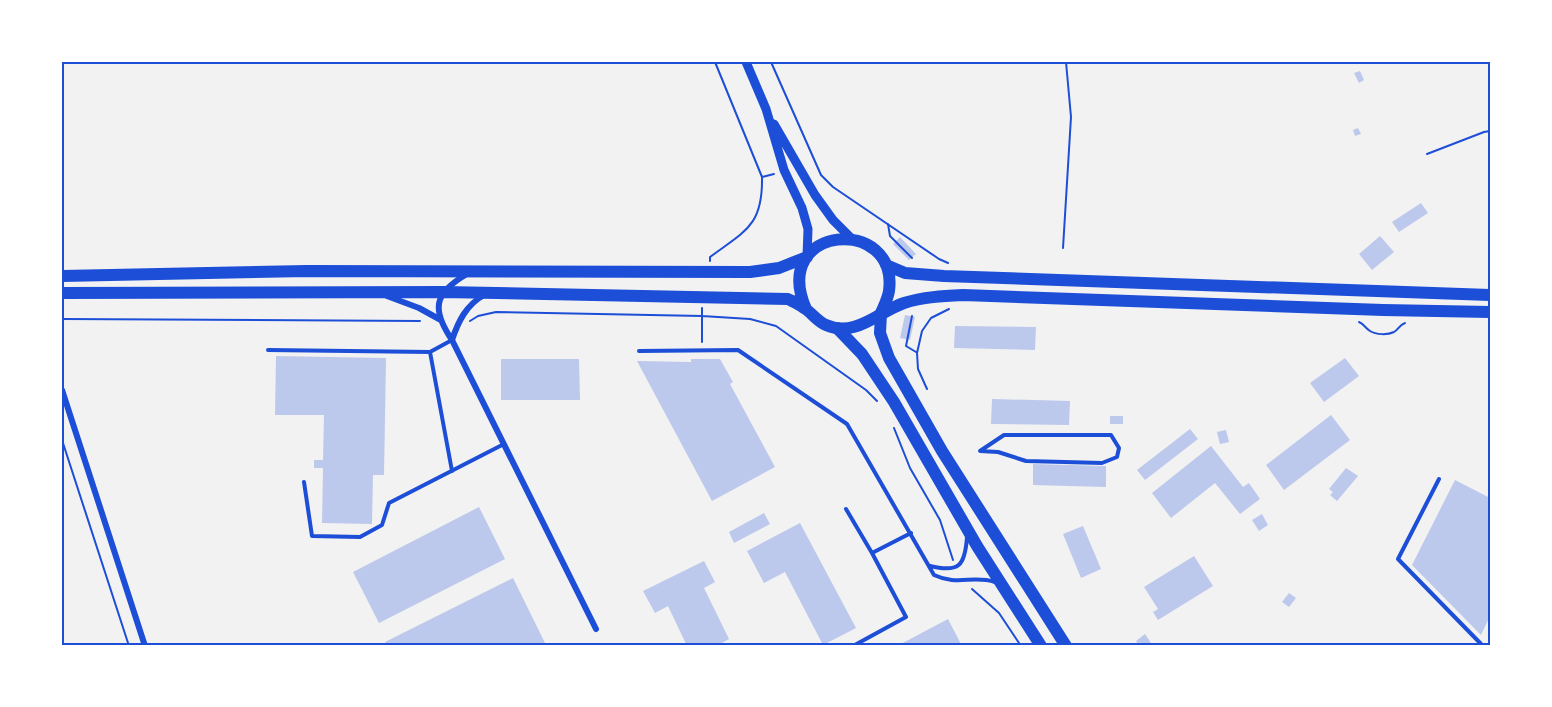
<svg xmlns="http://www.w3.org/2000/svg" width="1552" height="707" viewBox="0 0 1552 707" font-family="Roboto,sans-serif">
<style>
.building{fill:#bdc9ec}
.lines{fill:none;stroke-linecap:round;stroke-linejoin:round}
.path{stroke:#1d4ed8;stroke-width:2}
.service{stroke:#1d4ed8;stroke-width:4}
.minor{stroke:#1d4ed8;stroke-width:6}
.tertiary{stroke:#1d4ed8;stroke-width:9}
.primary{stroke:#1d4ed8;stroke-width:12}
.trunk{stroke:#1d4ed8;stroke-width:12}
.neatline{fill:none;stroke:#1d4ed8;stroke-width:2}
</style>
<rect width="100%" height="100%" fill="#f2f2f2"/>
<path class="building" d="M 1360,71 L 1364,80 L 1359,83 L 1354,73 Z
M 1358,128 L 1361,134 L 1355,136 L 1353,130 Z
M 1421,203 L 1428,213 L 1399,232 L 1392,222 Z
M 1380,236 L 1394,252 L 1372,270 L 1359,254 Z
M 900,237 L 916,254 L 909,260 L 893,244 Z
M 905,315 L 915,317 L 910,340 L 900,338 Z
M 955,326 L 1036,327 L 1035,350 L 954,348 Z
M 276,356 L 386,358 L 384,475 L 373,475 L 372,524 L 322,523 L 323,468 L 314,468 L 314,460 L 323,460 L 324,415 L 275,415 Z
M 1345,358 L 1359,376 L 1324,402 L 1310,383 Z
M 501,359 L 579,359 L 580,400 L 501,400 Z
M 691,359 L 720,359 L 733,382 L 730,384 L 775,467 L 712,501 L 637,361 L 691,362 Z
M 992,399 L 1070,401 L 1069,425 L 991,424 Z
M 1331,415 L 1350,440 L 1284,490 L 1266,465 Z
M 1110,416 L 1123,416 L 1123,424 L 1110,424 Z
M 1190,429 L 1198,439 L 1145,480 L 1137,470 Z
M 1226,430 L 1229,442 L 1220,444 L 1217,432 Z
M 1211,446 L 1243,487 L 1249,483 L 1260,499 L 1240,514 L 1215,483 L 1171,518 L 1152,493 Z
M 1033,464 L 1106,466 L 1106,487 L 1033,485 Z
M 1346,468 L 1358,476 L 1337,501 L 1330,495 L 1333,492 L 1329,489 Z
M 1455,480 L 1490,498 L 1490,616 L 1481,635 L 1412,565 Z
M 479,507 L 505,559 L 379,623 L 353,572 Z
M 764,513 L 770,524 L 734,543 L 729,532 Z
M 1262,514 L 1268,525 L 1259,531 L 1252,520 Z
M 800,523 L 856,628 L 823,645 L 785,572 L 764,583 L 747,551 Z
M 1083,526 L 1101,569 L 1081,578 L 1063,534 Z
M 1194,556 L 1213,586 L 1158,620 L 1153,612 L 1158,609 L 1144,587 Z
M 704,561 L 715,582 L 704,588 L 729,639 L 717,646 L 687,646 L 668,606 L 655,613 L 643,591 Z
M 513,578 L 545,643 L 539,646 L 387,646 L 385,642 Z
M 1289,593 L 1296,598 L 1289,607 L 1282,602 Z
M 948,619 L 962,646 L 897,646 Z
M 1145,634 L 1153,646 L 1139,646 L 1136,641 Z"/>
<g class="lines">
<path class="path" d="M 771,62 L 821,175 L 833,187 L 939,259 L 948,263
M 1427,154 L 1484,132 L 1490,131
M 762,177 L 774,174
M 888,224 L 890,236 L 912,258
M 1063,248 L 1071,117 L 1066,62
M 710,261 L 710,257 C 745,231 763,226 762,177 L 715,62
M 912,316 L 906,346 L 916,352
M 62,319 L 420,321
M 470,321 L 478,316 L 496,312 L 702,316 L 750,319 L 776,326 L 866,390 L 877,401
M 1359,322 C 1364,324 1365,328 1370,331 C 1376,335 1388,335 1394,332 C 1399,329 1399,325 1405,323
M 702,342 L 702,308
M 927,389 L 918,369 L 917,353 L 922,331 L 931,318 L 949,309
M 894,428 L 910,468 L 940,520 L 953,560
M 62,440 L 129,646
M 972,589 L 999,613 L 1021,646"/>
<path class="service" d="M 268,350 L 430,352 L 452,471
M 639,351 L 738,350 L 847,424 L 934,575 C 957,586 973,575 995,582
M 430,352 L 452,340
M 1004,435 L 1111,435 L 1119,448 L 1117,457 L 1102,463 L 1026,461 L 998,452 L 980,451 Z
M 1439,479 L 1398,559 L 1483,646
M 304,482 L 312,536 L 360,537 L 382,525 L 389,503 L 504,444
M 846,509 L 872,553
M 930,566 C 959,573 965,566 967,537
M 853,646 L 906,617 L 872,553 L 911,533"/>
<path class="minor" d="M 467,274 C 434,293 431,309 452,340 L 596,629
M 387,296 L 419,308 L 439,319
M 452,340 C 458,322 466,305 484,295
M 62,390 L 145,646"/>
<path class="tertiary" d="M 746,62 L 766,109 L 784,170 L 802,208 L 808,229 L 807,257
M 774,124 L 815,195 L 833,220 L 852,239"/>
<path class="primary" d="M 881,313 L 880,333 L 889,358 L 942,451 L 1066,646
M 837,328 L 862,354 L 894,402 L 977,546 L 1041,646"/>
<path class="trunk" d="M 886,265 L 905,273 L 944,276 L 1490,295
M 62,276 L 307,271 L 750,272 L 779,268 L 807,257
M 62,293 L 443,292 L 788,299 C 794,302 799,304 804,308 C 812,313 817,321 826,325 C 855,338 878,312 904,303 C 923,297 943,296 963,295 L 1383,310 L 1490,312
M 806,309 C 769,224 899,215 889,291 C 888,298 884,306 881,313"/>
</g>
<rect width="1552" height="707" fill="none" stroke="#ffffff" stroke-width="126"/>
<rect x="63" y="63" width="1426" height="581" class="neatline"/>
</svg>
